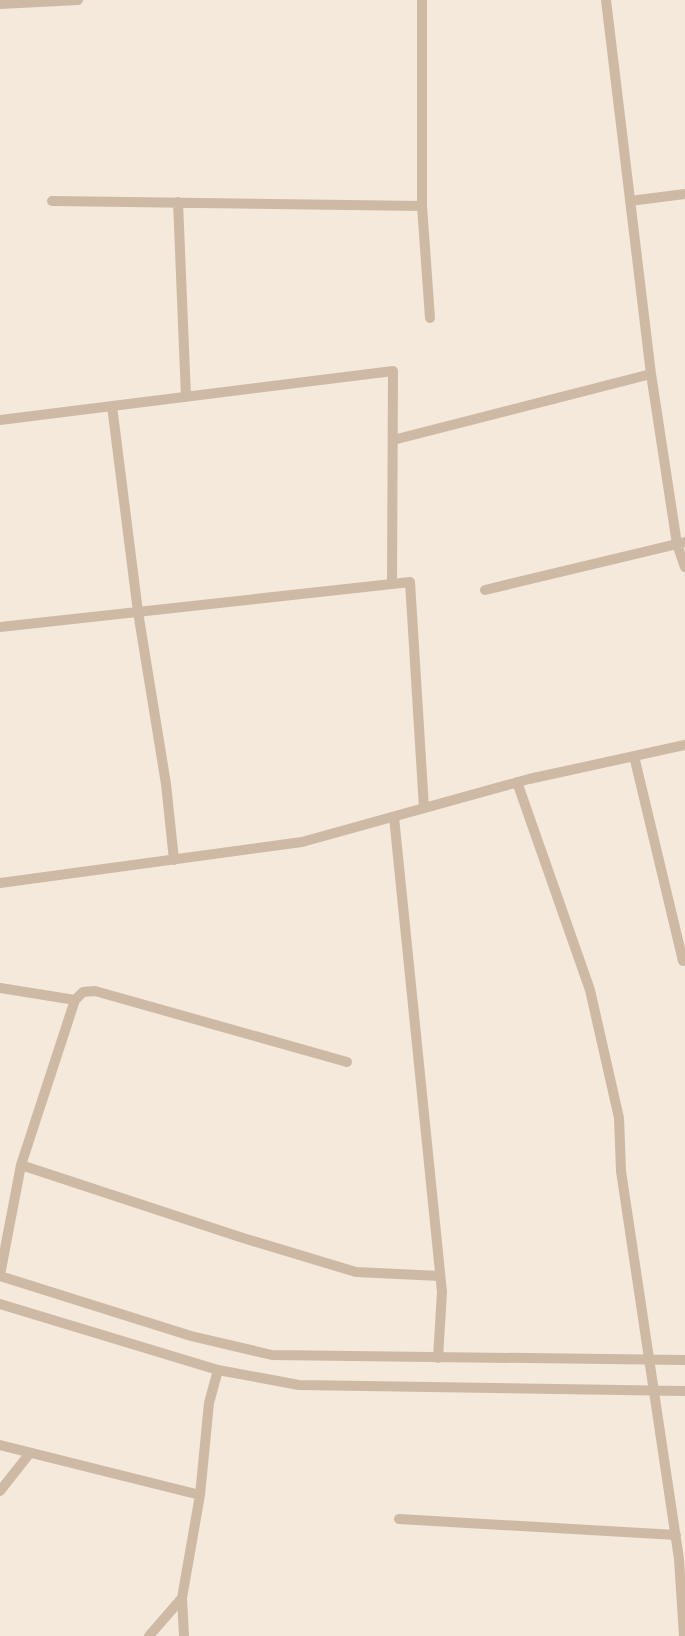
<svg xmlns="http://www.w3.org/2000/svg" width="685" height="1636" viewBox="0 0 685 1636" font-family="'Source Sans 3',sans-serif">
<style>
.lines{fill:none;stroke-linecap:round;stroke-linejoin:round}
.minor{stroke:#ceb9a5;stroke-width:10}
</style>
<rect width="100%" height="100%" fill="#f4e9da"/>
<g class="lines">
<path class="minor" d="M 606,0 L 651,374 L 677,544 L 685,567
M 0,4 L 78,0
M 52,201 L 422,206 L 422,0
M 630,201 L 685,194
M 178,202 L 186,397
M 422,206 L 430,318
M 112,406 L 138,612 L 166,784 L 174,860
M 0,420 L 393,371 L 392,584 L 410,582 L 424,808
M 393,440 L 651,374
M 485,590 L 685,542
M 0,627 L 392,584
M 634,756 L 683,961
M 517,782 L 590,990 L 619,1118 L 621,1171 L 679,1559 L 684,1636
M 394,817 L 442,1292 L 438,1358
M 0,883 L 302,842 L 529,779 L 685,745
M 0,988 L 75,1000
M 21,1165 L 243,1238 L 356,1272 L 440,1276
M 0,1275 L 21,1165 L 75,1000 L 83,992 L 95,991 L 347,1062
M 0,1276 L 191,1336 L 272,1355 L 685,1360
M 0,1304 L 218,1370 L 299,1385 L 685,1391
M 0,1445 L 200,1495 L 209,1403 L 218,1370
M 0,1491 L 30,1453
M 399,1519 L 676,1535
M 149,1636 L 182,1598
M 184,1636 L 182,1598 L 200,1495"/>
</g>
</svg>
